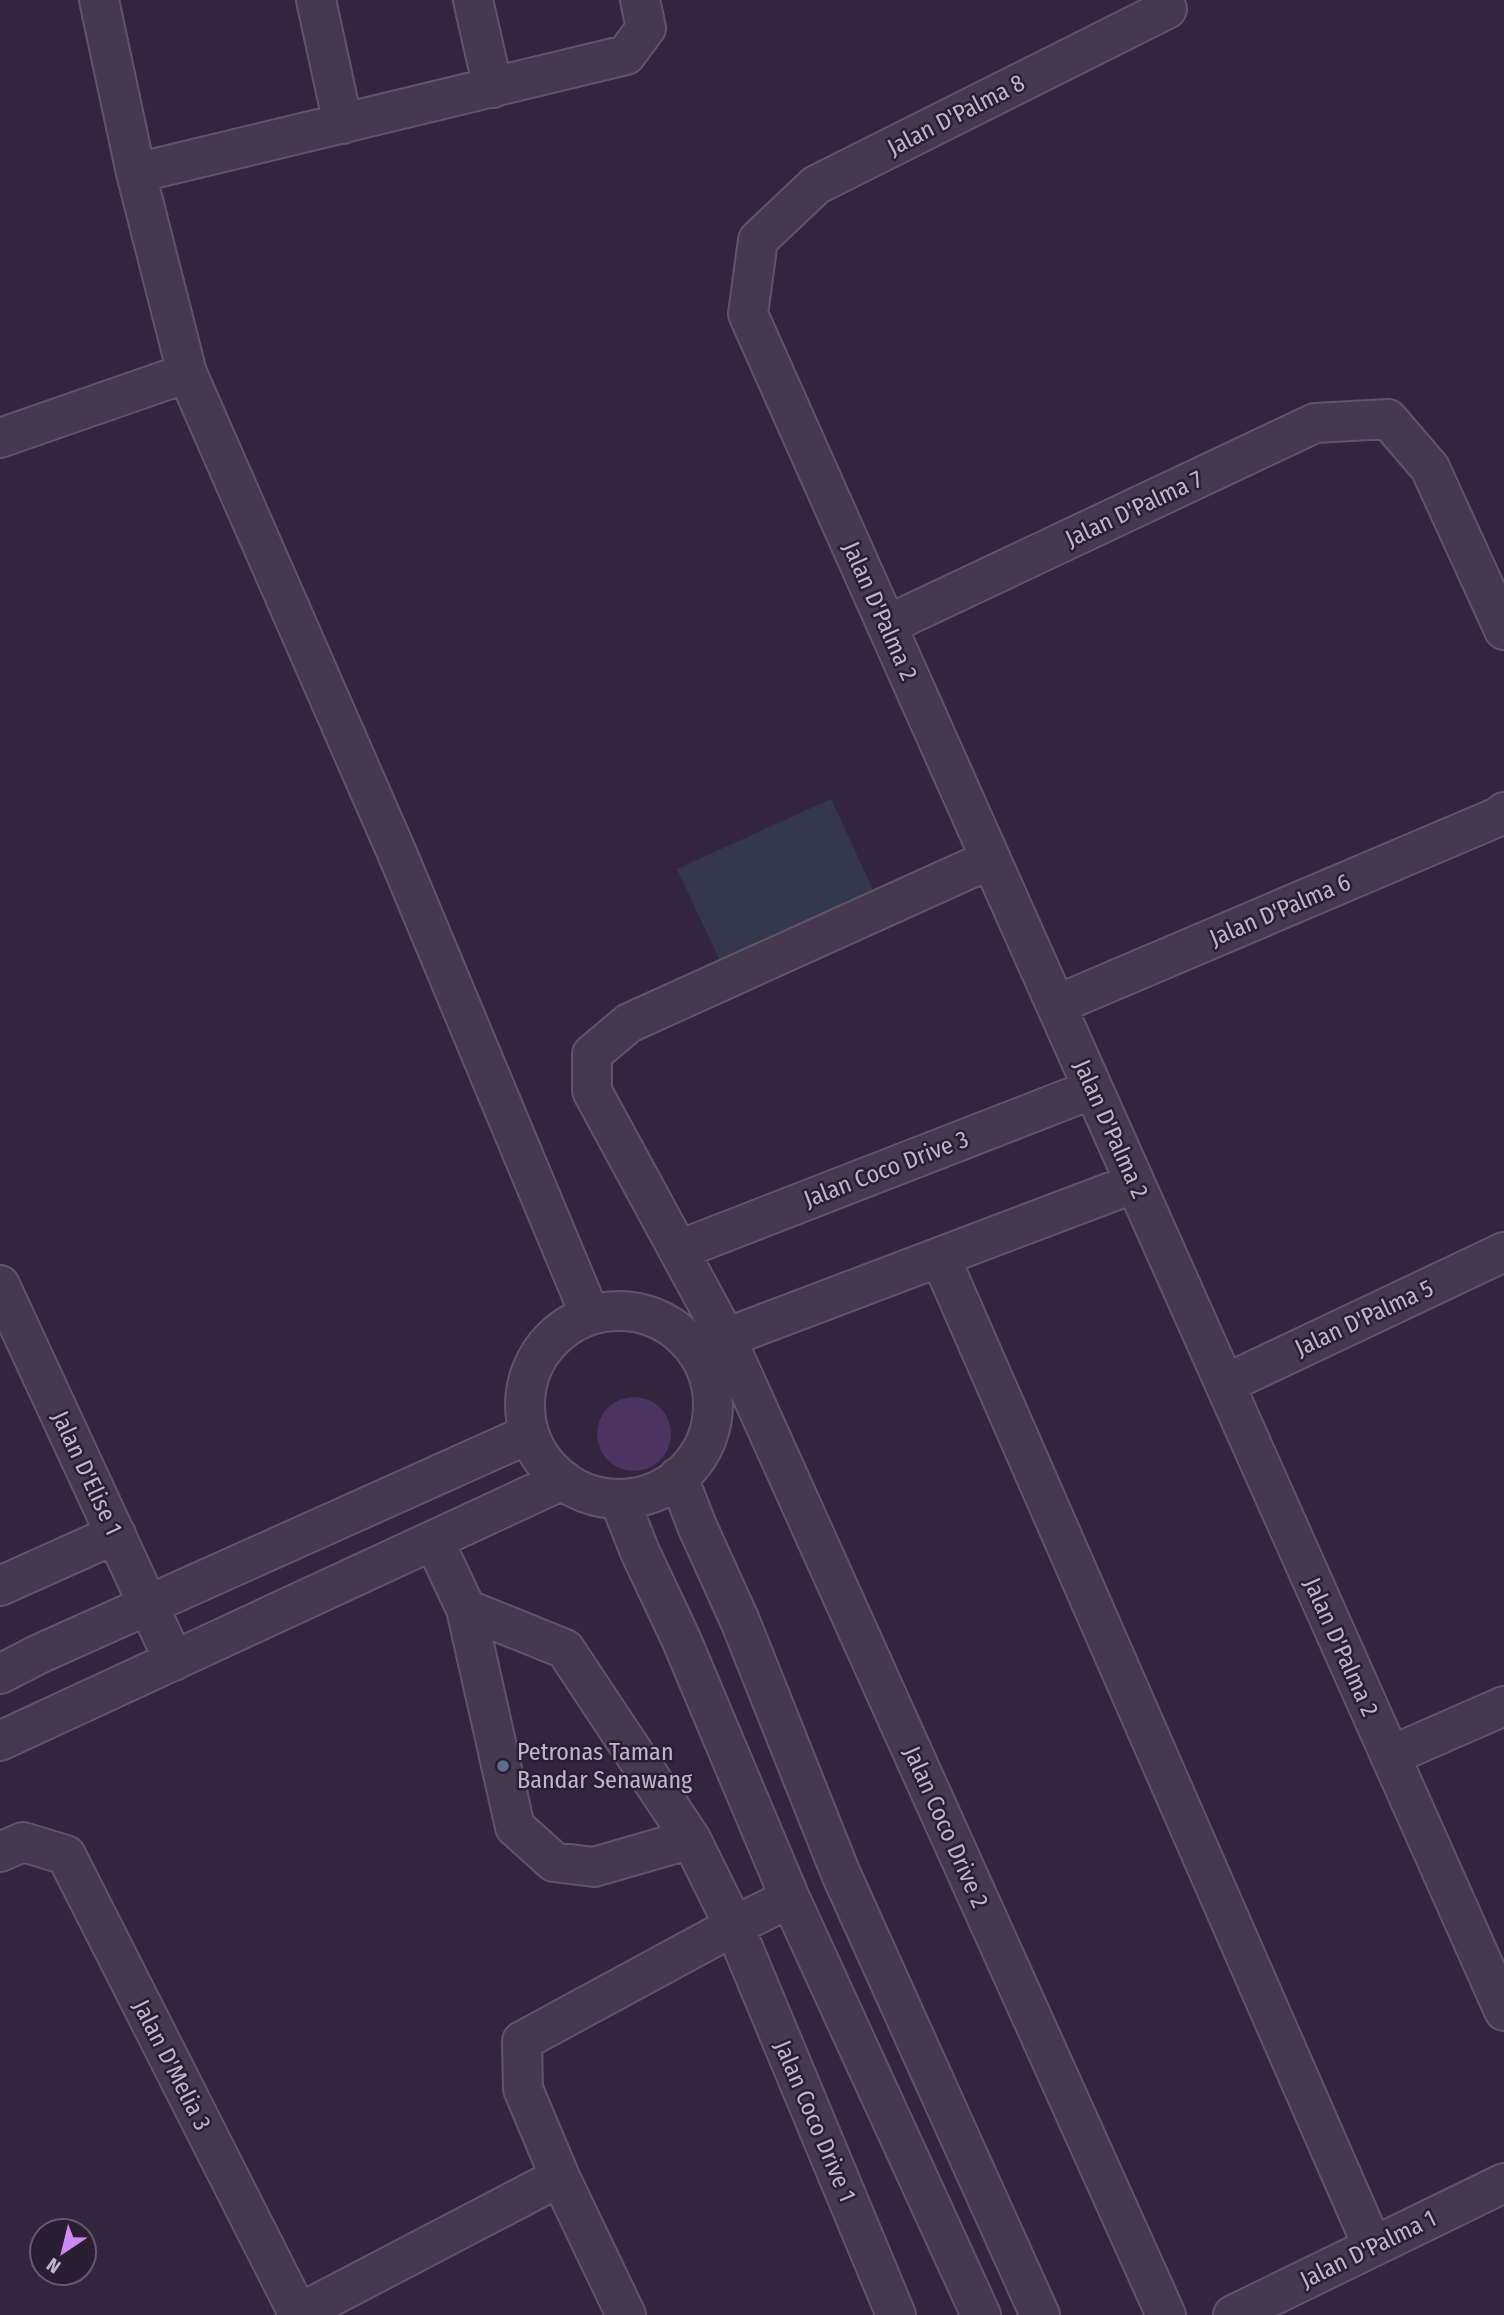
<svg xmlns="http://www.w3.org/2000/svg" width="1504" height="2315" viewBox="0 0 1504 2315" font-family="'Fira Sans Condensed',sans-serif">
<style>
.green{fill:#34384e}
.water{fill:#4b345f}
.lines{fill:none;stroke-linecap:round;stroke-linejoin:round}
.minor-casing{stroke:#605469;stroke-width:42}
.minor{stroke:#45394e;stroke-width:38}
.service-dot{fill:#5c6f8a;stroke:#2a1e33;stroke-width:2.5}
.labels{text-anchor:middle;stroke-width:5;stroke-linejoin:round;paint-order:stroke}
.street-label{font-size:24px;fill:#c1b5c9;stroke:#2a1e33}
.poi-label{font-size:24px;fill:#c1b5c9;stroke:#2a1e33;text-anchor:start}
</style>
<rect width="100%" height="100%" fill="#33253e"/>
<path class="green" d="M 831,799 L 875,894 L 722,965 L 677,869 Z"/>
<path class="water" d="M597 1434a37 37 0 1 1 74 0a37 37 0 1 1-74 0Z"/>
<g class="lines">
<g class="minor-casing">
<path id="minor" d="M 99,0 L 136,173 L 187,373 L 397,853 L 590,1315
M 316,0 L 343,124
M 473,0 L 493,88
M 1167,9 L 816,185 L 758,240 L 748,314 L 1504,2011
M 136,173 L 626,55 L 646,28 L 640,0
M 0,438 L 187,373
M 887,625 L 1315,423 L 1388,419 L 1430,468 L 1504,630
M 991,859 L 629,1023 L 592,1054 L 592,1091 L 726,1338 L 1166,2315
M 1056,1005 L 1500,816 L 1504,812
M 679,1250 L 1093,1089
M 940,1257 L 1373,2247
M 0,1285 L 174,1661
M525 1405a94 94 0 1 1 188 0a94 94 0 1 1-188 0Z
M 702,1347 L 1135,1183
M 1225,1384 L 1504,1252
M 678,1477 L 697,1526 L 740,1621 L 841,1874 L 1040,2315
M 619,1499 L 640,1552 L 681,1639 L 790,1898 L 981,2315
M 434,1541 L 466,1609 L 565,1649 L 691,1839 L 734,1926 L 896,2315
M 0,1586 L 116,1534
M 466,1609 L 515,1827 L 554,1862 L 594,1867 L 691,1839
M 0,1674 L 39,1654 L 529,1434
M 0,1741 L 563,1480
M 1390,1756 L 1504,1706
M 0,1852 L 23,1842 L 66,1855 L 299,2315
M 296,2315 L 560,2177
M 626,2315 L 560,2177 L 523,2089 L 522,2041 L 734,1926 L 790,1898
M 1233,2315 L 1504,2183"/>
</g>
<use href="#minor" class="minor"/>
</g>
<circle class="service-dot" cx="503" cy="1766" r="7"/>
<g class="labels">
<g class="street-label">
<text transform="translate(956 115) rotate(-27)" y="8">Jalan D'Palma 8</text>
<text transform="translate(1134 509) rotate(-25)" y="8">Jalan D'Palma 7</text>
<text transform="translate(880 611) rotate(66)" y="8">Jalan D'Palma 2</text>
<text transform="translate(1280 910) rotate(-23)" y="8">Jalan D'Palma 6</text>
<text transform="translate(1111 1129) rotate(66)" y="8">Jalan D'Palma 2</text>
<text transform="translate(886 1169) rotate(-21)" y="8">Jalan Coco Drive 3</text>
<text transform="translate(1364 1318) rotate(-25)" y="8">Jalan D'Palma 5</text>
<text transform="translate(87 1473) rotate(65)" y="8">Jalan D'Elise 1</text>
<text transform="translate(1341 1647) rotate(66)" y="8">Jalan D'Palma 2</text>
<text transform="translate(946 1827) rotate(66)" y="8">Jalan Coco Drive 2</text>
<text transform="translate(172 2065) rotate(63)" y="8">Jalan D'Melia 3</text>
<text transform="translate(815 2121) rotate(67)" y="8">Jalan Coco Drive 1</text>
<text transform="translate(1368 2249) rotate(-26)" y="8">Jalan D'Palma 1</text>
</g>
<g class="poi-label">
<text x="517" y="1760">Petronas Taman<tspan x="517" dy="28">Bandar Senawang</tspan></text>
</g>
</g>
<g transform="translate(63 2252) rotate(215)"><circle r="33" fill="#2a1e33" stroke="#665a6f" stroke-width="2"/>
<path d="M0-5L12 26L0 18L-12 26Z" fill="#cb8cf7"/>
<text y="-10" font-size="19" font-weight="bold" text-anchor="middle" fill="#c1b5c9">N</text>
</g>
</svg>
